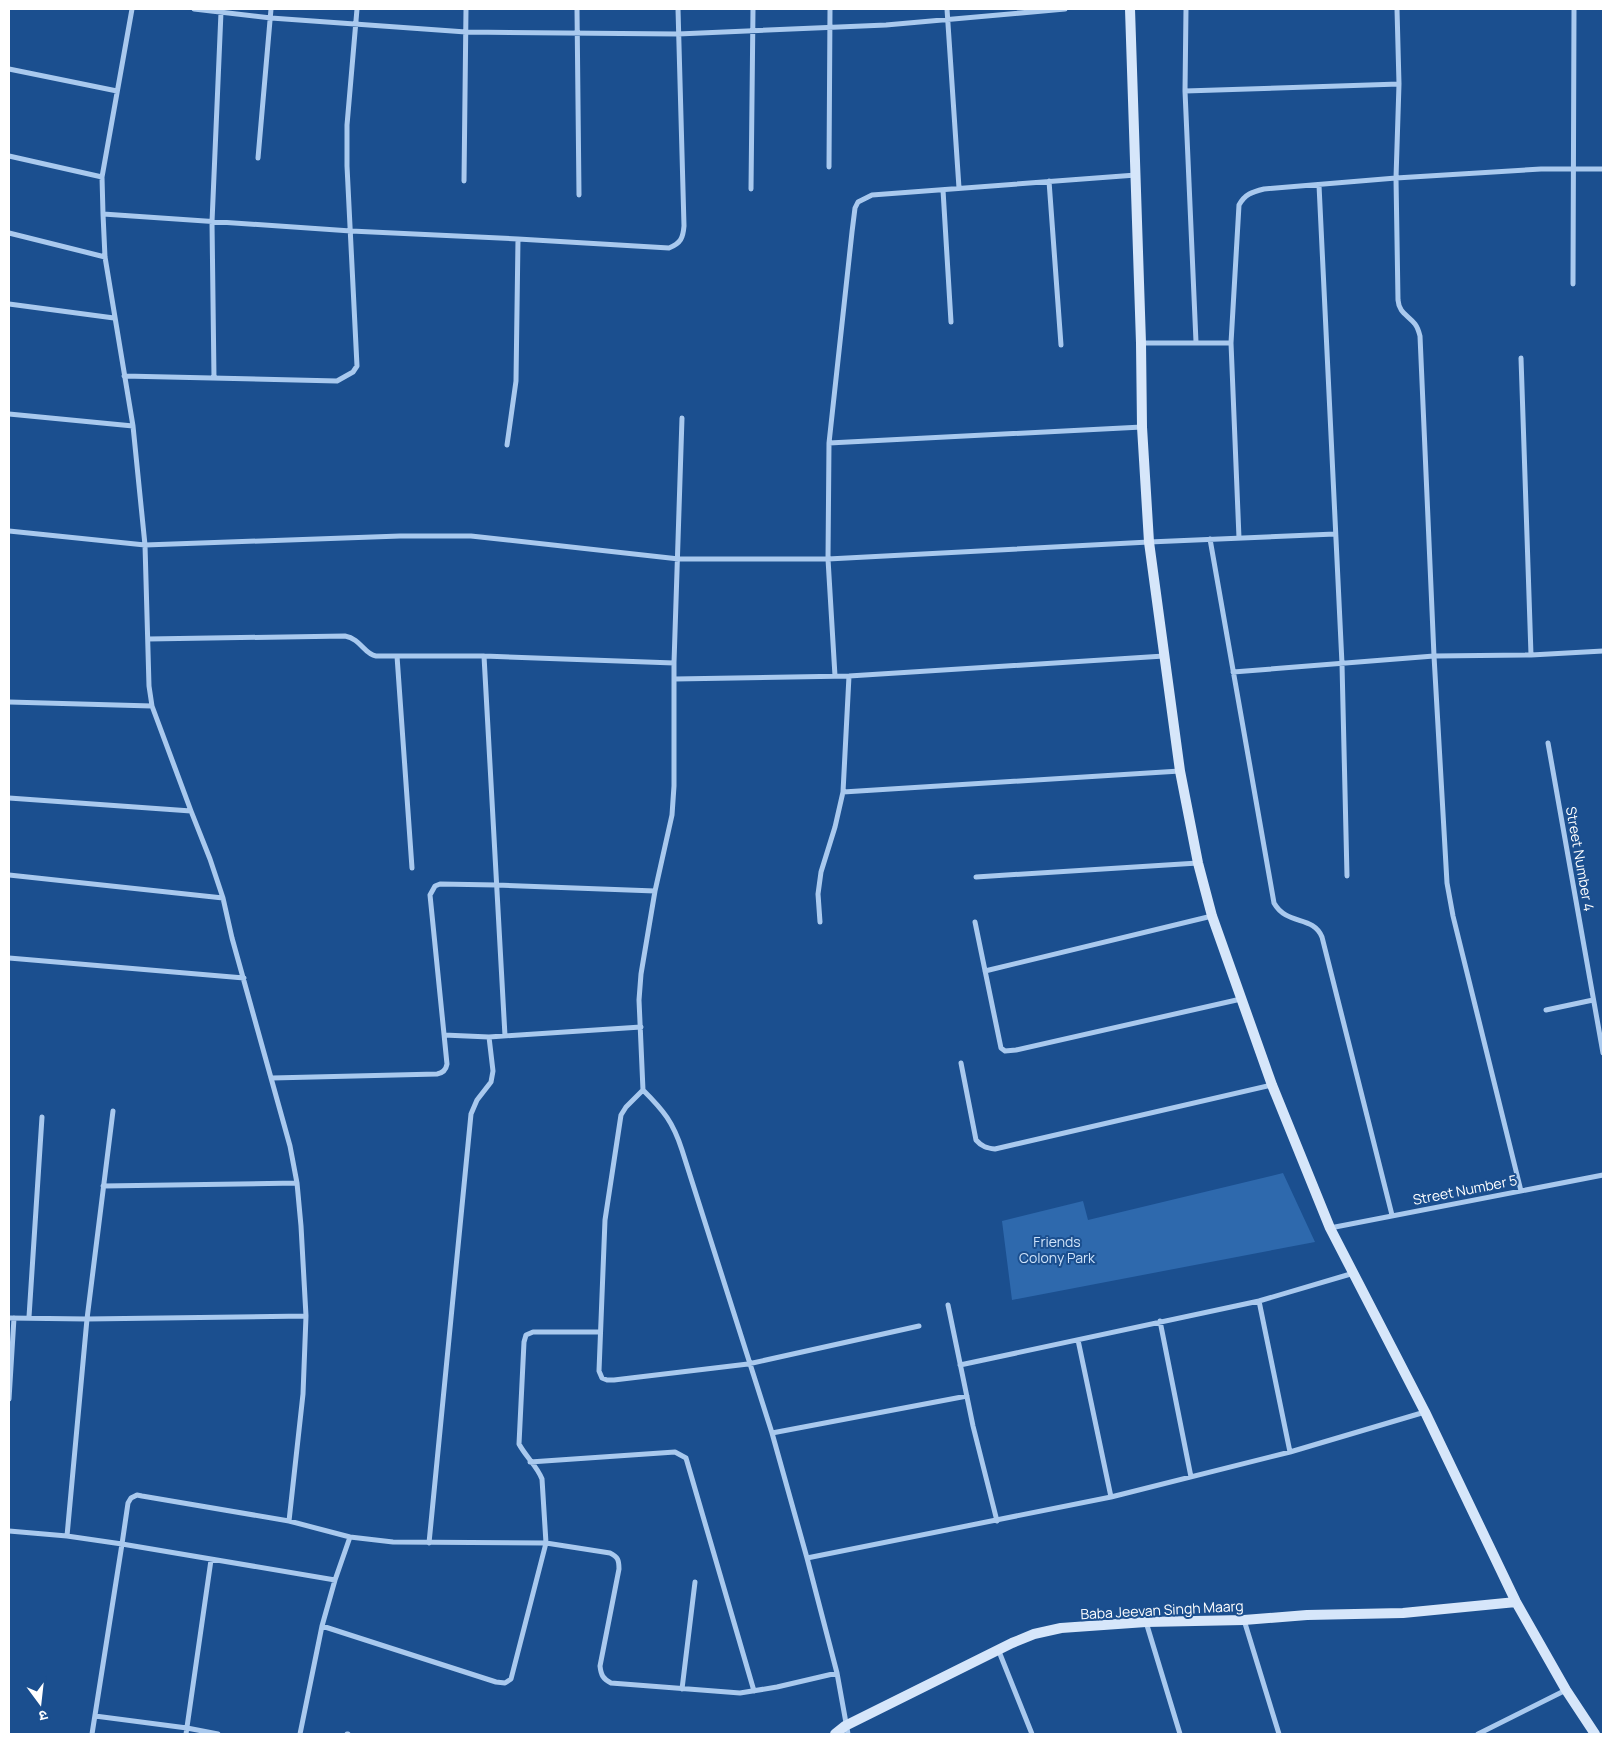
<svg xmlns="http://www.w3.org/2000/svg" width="1612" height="1743" viewBox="0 0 1612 1743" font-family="Manrope,'Noto Sans Devanagari',sans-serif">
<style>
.green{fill:#2e69ad}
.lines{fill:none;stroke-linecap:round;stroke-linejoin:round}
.street{stroke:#a9c9ee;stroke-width:5}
.secondary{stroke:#d6e6fa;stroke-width:10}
.labels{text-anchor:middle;stroke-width:4;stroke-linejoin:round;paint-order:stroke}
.street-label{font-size:14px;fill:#fff;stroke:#1b4f8f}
.park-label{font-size:14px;fill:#cfe3fa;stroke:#1b4f8f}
</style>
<rect width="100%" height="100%" fill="#1b4f8f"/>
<path class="green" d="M 1283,1173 L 1315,1242 L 1012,1300 L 1002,1221 L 1083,1201 L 1088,1220 Z"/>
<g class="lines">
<path class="street" d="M 132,9 L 102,177 L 103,214 L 105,257 L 133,426 L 145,545 L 149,686 L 152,706 L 191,811 L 210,859 L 223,898 L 232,938 L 290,1146 L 297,1183 L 301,1226 L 306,1316 L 303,1394 L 289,1521
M 194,9 L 271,18 L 466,32 L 678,34 L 886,25 L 1065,9
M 577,9 L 579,195
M 947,9 L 959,188
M 1186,9 L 1185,91 L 1196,342
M 1397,9 L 1399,84 L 1396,178 L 1398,300 C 1399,313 1408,315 1415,324 C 1418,328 1419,332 1420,336 L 1434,656 L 1447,883 L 1453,916 L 1521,1191
M 9,69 L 117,91
M 1185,91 L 1399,84
M 9,156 L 102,177
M 258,158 L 271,9
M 829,167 L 830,9
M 464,181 L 466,9
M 1049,181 L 1061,345
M 1319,185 L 1342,664 L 1347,876
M 751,189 L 753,9
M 943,190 L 951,322
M 103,214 L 351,231 L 518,239 L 669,248 C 681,243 683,238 684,226 L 678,9
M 9,233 L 105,257
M 1573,284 L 1574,9
M 9,304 L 114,318
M 1141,343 L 1231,343
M 1521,358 L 1531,655
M 124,376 L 337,381 L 353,372 L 357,366 L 347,166 L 347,125 L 357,9
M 214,378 L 212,222 L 221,12
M 9,414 L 133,426
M 682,418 L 674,663 L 674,786 L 672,815 L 655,891 L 641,974 L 639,1000 L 643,1090 L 626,1107 L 621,1115 L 605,1220 L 599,1371 L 602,1378 L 607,1380 L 614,1380 L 748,1364 L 919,1326
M 829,443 L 1142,427
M 507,445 L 516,381 L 518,239
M 9,531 L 145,545 L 400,536 L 471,536 L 679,559 L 828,559 L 1149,542 L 1335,534
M 1239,538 L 1231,343 L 1239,205 C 1245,194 1252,192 1264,189 L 1396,178 L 1541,169 L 1603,169
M 1210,539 L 1274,903 C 1287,926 1313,915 1322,937 L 1392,1215
M 148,639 L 345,636 C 361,639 364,654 376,656 L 484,656 L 674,663
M 397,656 L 412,868
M 484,656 L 505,1036
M 1233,672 L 1434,656 L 1531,655 L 1603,651
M 835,676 L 828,559 L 829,443 L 852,232 L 855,208 L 858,202 L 872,195 L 1136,175
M 675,679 L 849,676 L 1164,656
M 9,702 L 152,706
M 1548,743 L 1603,1053
M 843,792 L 1180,771
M 9,798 L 191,811
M 9,875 L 223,898
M 976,877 L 1198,863
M 820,922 L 818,894 L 821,872 L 835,827 L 843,792 L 849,676
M 975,922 L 1001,1048 L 1005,1051 L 1016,1050 L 1241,999
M 9,958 L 244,978
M 985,971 L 1212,916
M 1546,1010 L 1593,1000
M 444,1035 L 489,1037 L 641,1027
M 961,1063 L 976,1140 C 982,1147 987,1148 995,1149 L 1272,1085
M 272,1078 L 437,1074 C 443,1073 446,1070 447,1064 L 430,895 L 435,886 L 440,884 L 496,885 L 655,891
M 643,1090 C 664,1111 673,1122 682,1150 L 772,1433 L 807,1558 L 837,1673 L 848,1734
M 103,1186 L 297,1183
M 1330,1228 L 1603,1175
M 1259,1301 L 1290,1452
M 948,1305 L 973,1426 L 997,1521
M 29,1317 L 42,1117
M 9,1318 L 87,1319 L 306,1316
M 1160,1321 L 1191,1477
M 1078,1340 L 1111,1497
M 960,1365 L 1259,1301 L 1354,1273
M 9,1399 L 14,1318
M 772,1433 L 967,1396
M 530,1462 L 675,1452 L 686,1458 L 754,1691
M 9,1531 L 67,1536 L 122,1544 L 92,1734
M 67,1536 L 87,1319 L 113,1111
M 429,1543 L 471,1114 L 477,1100 L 491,1082 L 493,1071 L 489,1037
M 807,1558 L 1111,1497 L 1290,1452 L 1425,1412
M 335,1580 L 122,1544 L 128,1503 L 131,1498 L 137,1495 L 142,1496 L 289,1521 L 350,1537 L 393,1542 L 546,1543 L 610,1553 C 618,1557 619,1560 619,1569 L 600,1666 C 601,1675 603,1679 611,1683 L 740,1693 L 777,1687 L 837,1673
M 1244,1620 L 1279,1734
M 1146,1622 L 1180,1734
M 322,1626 L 496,1682 L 505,1683 L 511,1679 L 546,1543 L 542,1479 C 537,1466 526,1457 519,1444 L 524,1342 L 526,1335 L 533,1332 L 600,1332
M 998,1649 L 1032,1734
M 682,1689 L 695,1582
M 95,1716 L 187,1728 L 218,1734
M 186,1734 L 211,1560
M 300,1734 L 322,1626 L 335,1580 L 350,1537
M 347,1734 L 348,1734
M 1478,1734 L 1566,1690"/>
<path class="secondary" d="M 1130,9 L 1141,343 L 1142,427 L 1149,542 L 1180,771 L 1198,863 L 1212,916 L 1272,1085 L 1330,1228 L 1425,1412 L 1516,1602 L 1566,1690 L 1595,1734
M 835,1734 L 845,1726 L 1012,1643 L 1034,1634 L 1061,1628 L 1146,1622 L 1244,1620 L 1307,1615 L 1403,1613 L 1516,1602"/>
</g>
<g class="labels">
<g class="street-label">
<text transform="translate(1580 859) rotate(80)" y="5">Street Number 4</text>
<text transform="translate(1465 1190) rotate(-11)" y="5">Street Number 5</text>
<text transform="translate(1162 1610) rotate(-3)" y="5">Baba Jeevan Singh Maarg</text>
</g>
<g class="park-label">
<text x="1057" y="1247">Friends<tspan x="1057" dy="16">Colony Park</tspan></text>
</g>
</g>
<rect width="1612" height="1743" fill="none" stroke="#ffffff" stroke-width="20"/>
<g transform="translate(40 1703) rotate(165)" stroke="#1b4f8f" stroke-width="4" paint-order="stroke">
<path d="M0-4L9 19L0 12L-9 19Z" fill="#ffffff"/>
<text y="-8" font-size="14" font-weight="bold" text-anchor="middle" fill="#ffffff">उ</text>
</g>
</svg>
